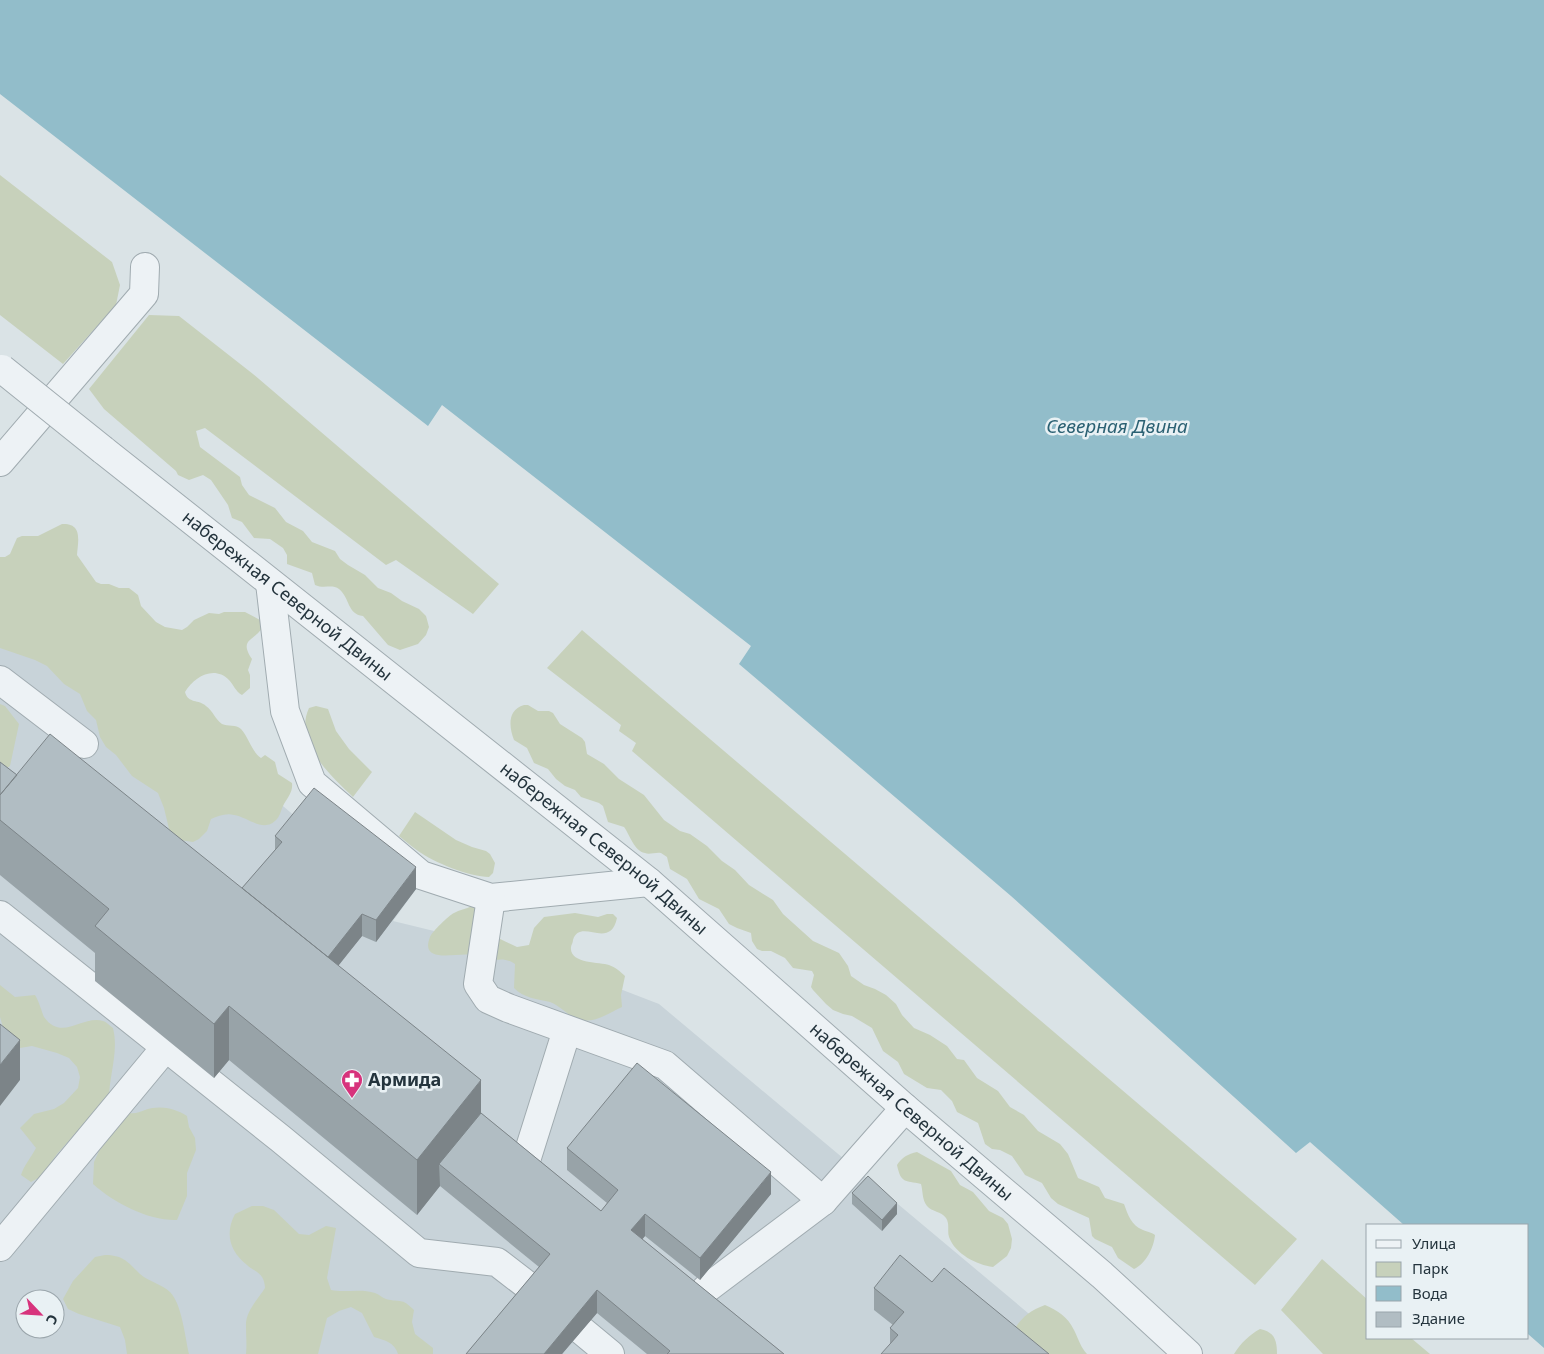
<svg xmlns="http://www.w3.org/2000/svg" width="1544" height="1354" viewBox="0 0 1544 1354" font-family="'Noto Sans',sans-serif">
<style>
.built{fill:#c8d3d9;fill-rule:evenodd}
.green{fill:#c7d1bb}
.water{fill:#92bdca}
.lines{fill:none;stroke-linecap:round;stroke-linejoin:round}
.minor-casing{stroke:#a0abb0;stroke-width:30}
.minor{stroke:#edf2f5;stroke-width:28}
.minor-bridge-casing{stroke:#a0abb0;stroke-width:30;stroke-linecap:butt}
.minor-bridge{stroke:#edf2f5;stroke-width:28}
.wall{fill:#98a3a8}
.shaded-wall{fill:#7c8488}
.building{fill:#b1bdc3;stroke:#7c8488}
.labels{text-anchor:middle;stroke-width:5;stroke-linejoin:round;paint-order:stroke}
.street-label{font-size:18px;fill:#24343d;stroke:#e9f1f4}
.poi-label{font-size:18px;font-weight:bold;fill:#24343d;stroke:#e9f1f4;text-anchor:start}
.water-label{font-size:19px;font-style:italic;fill:#2b6173;stroke:#e9f1f4}
</style>
<rect width="100%" height="100%" fill="#dae3e6"/>
<path class="built" d="M 3,569 L 303,823 L 416,889 L 393,921 L 529,954 L 659,1004 L 1077,1354 L 0,1354 L 0,573 ZM 25,1299 L 55,1299 L 55,1329 L 25,1329 Z"/>
<path class="green" d="M 0,175 L 112,262 L 120,285 L 116,305 L 63,364 L 0,315 Z
M 149,315 L 179,316 L 253,374 L 499,584 L 473,614 L 396,560 L 386,565 L 205,428 L 196,431 L 200,447 L 240,477 L 242,485 L 249,495 L 275,508 L 286,522 L 303,531 L 312,542 L 335,551 L 340,559 L 348,565 L 365,575 L 378,588 L 391,593 L 402,601 L 419,609 L 426,616 L 429,627 L 426,635 L 418,644 L 400,650 L 388,645 L 363,616 C 347,614 350,598 339,589 C 333,584 323,589 315,585 L 312,573 L 287,564 L 287,555 L 283,548 L 270,539 L 254,538 L 242,522 L 232,518 L 228,505 L 211,480 L 203,475 L 189,480 L 178,475 L 176,471 L 104,409 L 89,389 Z
M 62,524 C 83,523 78,541 77,555 L 96,582 L 101,584 L 109,584 L 119,588 L 129,588 L 138,595 L 141,606 L 156,622 L 165,627 L 182,630 L 187,627 L 194,620 L 209,613 L 219,614 L 224,612 L 245,612 L 260,620 L 263,625 C 258,641 237,637 252,659 L 248,670 L 250,675 L 250,688 L 242,695 C 235,691 234,685 229,680 C 214,665 194,677 185,692 C 188,704 199,699 206,706 C 213,711 215,719 222,724 C 228,727 236,724 241,729 C 249,738 252,752 261,758 L 265,755 L 275,762 L 278,774 L 292,783 C 293,792 288,797 284,804 C 281,809 281,814 277,819 C 264,834 248,817 234,815 C 226,813 218,816 211,819 L 207,831 L 199,839 L 193,842 L 180,840 L 170,833 L 164,808 L 158,793 L 132,776 L 116,755 L 106,747 L 100,737 L 96,720 L 87,711 L 80,694 L 64,684 L 47,666 L 35,660 L 0,648 L 0,557 L 5,557 L 10,554 L 17,538 L 22,536 L 38,536 Z
M 582,630 L 1297,1239 L 1255,1285 L 632,751 L 636,743 L 619,731 L 621,725 L 547,668 Z
M 0,704 L 5,706 L 19,724 L 10,766 L 7,768 L 0,766 Z
M 524,705 L 528,705 L 538,711 L 549,711 L 553,713 L 560,724 L 582,738 L 585,742 L 587,754 L 604,764 L 619,779 L 644,795 L 664,820 L 680,831 L 690,834 L 707,846 L 722,861 L 735,870 L 749,885 L 773,900 L 783,914 L 813,941 L 839,953 L 848,966 L 851,976 L 864,985 L 875,989 L 886,995 L 896,1004 L 902,1015 L 914,1028 L 930,1035 L 947,1046 L 957,1059 L 964,1060 L 977,1078 L 998,1091 L 1010,1107 L 1024,1115 L 1038,1131 L 1060,1144 L 1068,1154 L 1078,1178 L 1099,1187 L 1105,1198 L 1124,1204 C 1128,1215 1131,1225 1143,1230 C 1148,1232 1151,1232 1155,1235 C 1154,1247 1146,1264 1134,1269 L 1118,1258 L 1112,1247 L 1095,1239 L 1092,1236 L 1089,1218 L 1058,1204 L 1051,1198 L 1042,1183 L 1025,1175 L 1012,1156 L 1000,1150 L 992,1149 L 985,1144 L 978,1123 L 957,1112 L 952,1101 L 941,1090 L 927,1088 L 904,1074 L 898,1062 L 883,1051 L 872,1028 L 852,1016 L 843,1014 L 833,1010 L 826,1004 L 813,990 L 811,987 L 814,975 L 812,971 L 793,968 L 785,958 L 771,951 L 762,951 L 757,949 L 752,941 L 751,933 L 737,928 L 729,924 L 719,909 L 699,899 L 687,879 L 670,869 L 667,857 L 661,853 C 656,852 649,855 645,853 C 634,851 630,835 624,827 L 608,822 L 603,806 L 599,803 L 581,797 L 575,790 L 565,786 L 556,779 L 548,769 L 534,763 L 527,748 L 514,740 C 509,727 507,710 524,705 Z
M 316,706 L 328,709 L 336,731 L 349,749 L 372,772 L 353,797 C 331,776 293,742 309,708 Z
M 415,812 L 456,840 L 472,847 L 486,851 L 490,854 L 495,863 L 493,873 L 489,877 C 470,877 433,862 418,851 C 411,846 405,841 399,836 Z
M 472,906 L 478,907 L 498,938 L 517,947 L 529,945 L 534,928 L 544,917 L 575,913 L 598,917 L 607,914 L 613,914 L 617,918 C 610,951 580,917 573,940 C 573,943 571,945 571,947 C 569,964 600,962 609,965 C 615,967 621,972 625,976 L 621,995 L 622,1007 C 605,1015 589,1028 570,1015 C 564,1011 558,1005 550,1002 C 538,999 523,998 514,988 L 515,964 C 501,955 495,963 482,960 C 478,959 475,956 471,955 C 458,952 419,965 430,937 C 432,932 449,915 454,913 C 459,910 466,909 472,906 Z
M 0,985 L 15,997 L 35,995 C 39,1001 42,1013 44,1017 C 62,1042 82,1015 103,1021 C 107,1022 110,1026 113,1028 C 119,1052 109,1075 109,1099 C 115,1104 122,1111 129,1113 C 136,1114 139,1112 145,1110 C 160,1105 174,1108 187,1116 L 189,1127 L 195,1138 L 196,1150 L 187,1173 L 187,1196 L 177,1220 C 149,1221 114,1203 93,1184 L 94,1162 L 103,1142 L 90,1117 L 57,1154 L 42,1176 L 31,1182 L 21,1175 C 24,1165 31,1158 36,1148 L 20,1128 L 34,1114 L 54,1109 L 64,1103 L 78,1088 L 80,1077 L 77,1067 L 69,1058 L 57,1053 L 32,1046 L 20,1048 L 8,1045 L 0,1017 Z
M 917,1152 L 951,1171 L 960,1185 L 973,1192 L 989,1211 L 1003,1218 L 1008,1224 L 1012,1239 L 1011,1248 L 1007,1256 L 993,1267 C 977,1265 955,1254 949,1237 C 947,1231 950,1224 946,1218 C 941,1211 932,1212 927,1206 C 922,1200 923,1191 921,1184 C 905,1180 901,1184 897,1165 C 902,1157 908,1154 917,1152 Z
M 252,1206 L 263,1206 L 274,1210 L 299,1234 L 309,1235 L 326,1226 L 336,1228 L 327,1278 L 331,1290 C 345,1293 361,1288 375,1293 C 379,1294 382,1298 386,1299 C 401,1303 401,1297 414,1310 L 412,1322 L 415,1334 L 433,1348 L 433,1354 L 398,1354 C 395,1343 385,1340 374,1337 L 362,1313 L 351,1307 L 339,1311 L 327,1318 L 318,1354 L 246,1354 C 247,1344 246,1336 246,1326 C 245,1312 258,1299 265,1288 C 265,1285 264,1280 262,1277 C 259,1272 251,1269 247,1265 C 229,1251 225,1233 235,1214 Z
M 105,1255 C 123,1255 128,1262 140,1274 C 149,1282 162,1284 170,1292 C 182,1304 185,1337 189,1354 L 127,1354 L 125,1340 L 120,1327 L 79,1314 L 68,1309 L 63,1299 L 73,1281 L 95,1257 Z
M 1322,1259 L 1368,1300 L 1368,1338 L 1411,1338 L 1430,1354 L 1323,1354 L 1281,1310 Z
M 1045,1305 C 1057,1310 1068,1317 1074,1330 C 1078,1338 1081,1348 1087,1354 L 1022,1354 L 1011,1335 C 1019,1320 1028,1311 1045,1305 Z
M 1260,1329 C 1275,1332 1277,1341 1277,1354 L 1234,1354 C 1241,1343 1249,1335 1260,1329 Z"/>
<path class="water" d="M 0,0 L 1544,0 L 1544,1348 L 1528,1334 L 1528,1225 L 1404,1225 L 1310,1142 L 1296,1153 L 1011,896 L 739,664 L 751,646 L 442,405 L 428,426 L 0,94 Z"/>
<g class="lines">
<g class="minor-casing">
<g id="minor">
<path id="s1" d="M 103,450 L 649,882 L 905,1108 L 1102,1275 L 1188,1354"/>
<path d="M 0,462 L 144,294 L 145,267"/>
<path d="M 270,583 L 285,711 L 312,783 L 421,875 L 491,898 L 649,882"/>
<path d="M 0,680 L 84,744"/>
<path d="M 491,898 L 478,984 L 488,999 L 508,1008 L 665,1065 L 823,1201"/>
<path d="M 0,915 L 281,1139 L 419,1253 L 497,1262 L 536,1292"/>
<path d="M 523,1170 L 567,1030"/>
<path d="M 0,1247 L 166,1047"/>
<path d="M 693,1304 L 706,1289 L 823,1201 L 905,1108"/>
<path d="M 581,1330 L 610,1354"/>
</g>
</g>
<use href="#minor" class="minor"/>
<g class="minor-bridge-casing">
<path id="minor-bridge" d="M 2,369 L 103,450"/>
</g>
<use href="#minor-bridge" class="minor-bridge"/>
</g>
<path class="wall" d="M 0,762 L 17,775 L 242,888 L 275,850 L 275,836 L 416,889 L 376,942 L 362,936 L 338,965 L 481,1113 L 601,1211 L 607,1203 L 567,1170 L 567,1148 L 771,1194 L 700,1280 L 645,1236 L 642,1239 L 784,1354 L 647,1354 L 597,1313 L 562,1354 L 466,1354 L 539,1267 L 440,1186 L 417,1215 L 229,1060 L 214,1078 L 95,981 L 95,953 L 0,875 Z
M 852,1193 L 897,1214 L 882,1231 L 852,1204 Z
M 932,1282 L 1049,1354 L 890,1344 L 890,1328 L 893,1325 L 874,1310 L 874,1288 Z"/>
<path class="shaded-wall" d="M 416,867 L 416,889 L 376,942 L 376,920 Z
M 362,914 L 362,936 L 312,999 L 312,977 Z
M 229,1006 L 229,1060 L 214,1078 L 214,1024 Z
M 20,1040 L 20,1080 L 0,1106 L 0,1065 Z
M 481,1080 L 481,1135 L 439,1164 L 440,1186 L 417,1215 L 417,1160 Z
M 771,1172 L 771,1194 L 700,1280 L 700,1258 Z
M 897,1203 L 897,1214 L 882,1231 L 882,1220 Z
M 645,1214 L 645,1236 L 631,1253 L 631,1230 Z
M 597,1290 L 597,1313 L 562,1354 L 544,1354 Z"/>
<path class="building" d="M 50,734 L 481,1080 L 417,1160 L 229,1006 L 214,1024 L 95,926 L 109,909 L 0,820 L 0,795 Z
M 0,762 L 17,775 L 0,795 Z
M 314,788 L 416,867 L 376,920 L 362,914 L 328,957 L 242,888 L 282,842 L 275,836 Z
M 0,1024 L 20,1040 L 0,1065 Z
M 637,1063 L 771,1172 L 700,1258 L 645,1214 L 631,1230 L 784,1354 L 667,1354 L 670,1351 L 597,1290 L 544,1354 L 466,1354 L 550,1254 L 439,1164 L 481,1113 L 601,1211 L 618,1190 L 567,1148 Z
M 868,1176 L 897,1203 L 882,1220 L 852,1193 Z
M 900,1255 L 932,1282 L 944,1268 L 1049,1354 L 881,1354 L 898,1335 L 890,1328 L 904,1312 L 874,1288 Z"/>
<defs>
<g id="pharmacy-pin" transform="scale(1.125)"><path d="M0 17L-7.5 6A9.5 9.5 0 1 1 7.5 6Z" fill="#d7337c" stroke="#e9f1f4"/><path d="M-2-6h4v4h4v4h-4v4h-4v-4h-4v-4h4Z" fill="#fff"/></g>
</defs>
<g fill-rule="evenodd">
<use href="#pharmacy-pin" x="352" y="1080"/>
</g>
<g class="labels">
<g class="street-label">
<text dy="6" stroke="none"><textPath href="#s1" startOffset="235">набережная Северной Двины</textPath></text>
<text dy="6" stroke="none"><textPath href="#s1" startOffset="640">набережная Северной Двины</textPath></text>
<text dy="6" stroke="none"><textPath href="#s1" startOffset="1045">набережная Северной Двины</textPath></text>
</g>
<g class="poi-label">
<text x="368" y="1086">Армида</text>
</g>
<g class="water-label">
<text x="1117" y="433">Северная Двина</text>
</g>
</g>
<rect x="1366" y="1224" width="162" height="115" fill="#e9f1f4" stroke="#9aa5ab"/>
<rect x="1376" y="1240" width="25" height="8" fill="#edf2f5" stroke="#9aa5ab"/>
<text x="1412" y="1249" font-size="15" fill="#24343d">Улица</text>
<rect x="1376" y="1262" width="25" height="15" fill="#c7d1bb" stroke="#9aa5ab"/>
<text x="1412" y="1274" font-size="15" fill="#24343d">Парк</text>
<rect x="1376" y="1286" width="25" height="15" fill="#92bdca" stroke="#9aa5ab"/>
<text x="1412" y="1299" font-size="15" fill="#24343d">Вода</text>
<rect x="1376" y="1312" width="25" height="15" fill="#b1bdc3" stroke="#9aa5ab"/>
<text x="1412" y="1324" font-size="15" fill="#24343d">Здание</text>
<g transform="translate(40 1314) rotate(115)"><circle r="24" fill="#e9f1f4" stroke="#9aa5ab"/>
<path d="M0-4L9 19L0 12L-9 19Z" fill="#d7337c"/>
<text y="-8" font-size="14" font-weight="bold" text-anchor="middle" fill="#24343d">С</text>
</g>
</svg>
